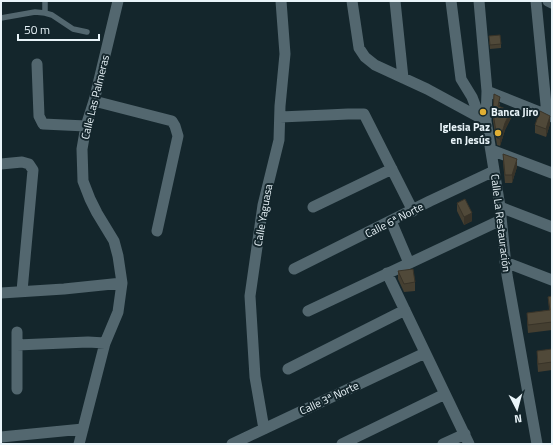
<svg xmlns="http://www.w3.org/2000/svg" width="553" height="445" viewBox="0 0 553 445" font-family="'Titillium Web',sans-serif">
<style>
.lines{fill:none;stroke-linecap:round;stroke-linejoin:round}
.lane{stroke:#53676f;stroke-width:5.5}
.street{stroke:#53676f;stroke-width:11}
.wall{fill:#453f31}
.shaded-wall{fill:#383328}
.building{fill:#504939;stroke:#383328}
.poi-dot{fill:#e1af34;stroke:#14262c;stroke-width:1.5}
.labels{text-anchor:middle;stroke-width:4;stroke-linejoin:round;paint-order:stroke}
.street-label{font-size:11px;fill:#e9f4f9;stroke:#14262c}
.poi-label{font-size:11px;font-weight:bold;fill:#e9f4f9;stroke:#14262c;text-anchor:start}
</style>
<rect width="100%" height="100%" fill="#14262c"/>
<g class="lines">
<path class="lane" d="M 45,1 L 45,13
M 1,18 L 35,12 L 45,13 L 52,15 L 73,29 L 87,32"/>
<path class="street" d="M 352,1 L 359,48 L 365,57 L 375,65 L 427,89 L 486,121
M 395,1 L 403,78
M 451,1 L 461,79 L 472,97 L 480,118
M 479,1 L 487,91 L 486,121 L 500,207 L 507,275 L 537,444
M 536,1 L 547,115
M 548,1 L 552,3
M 37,64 L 39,116 L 43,124 L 86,126
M 487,91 L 552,117
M 94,101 L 172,121 L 175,126 L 178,136 L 157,231
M 280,117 L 327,115 L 348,114 L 364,114 L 413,211
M 491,150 L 552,173
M 1,164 L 22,162 L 29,164 L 33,170 L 22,291
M 313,207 L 392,169
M 500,207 L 552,227
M 391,221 L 409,263
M 505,262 L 552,280
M 294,269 L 430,201 L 494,171
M 387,273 L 469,444
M 1,293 L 64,289 L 122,283
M 308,311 L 501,220
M 17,345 L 88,342 L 105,343
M 288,369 L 405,310
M 17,389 L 17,332
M 264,429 L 255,377 L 250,296 L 263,205 L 279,140 L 280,106 L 285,54 L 281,1
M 1,437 L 83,429
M 79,444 L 105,343 L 118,312 L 122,283 L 118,256 L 114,241 L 97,213 L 90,199 L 83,181 L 82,149 L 86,126 L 94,101 L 118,1
M 232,444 L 425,353
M 342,444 L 445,394
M 443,444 L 465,434"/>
</g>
<path class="wall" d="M 486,1 L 495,1 L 495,2 L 486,2 Z
M 489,36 L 501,44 L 501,48 L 490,49 Z
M 494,94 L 500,104 L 499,107 L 511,118 L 505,130 L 500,146 L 497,145 L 493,121 Z
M 550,124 L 546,137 L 535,133 L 535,125 Z
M 503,154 L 517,167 L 512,183 L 505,183 L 503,162 Z
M 457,203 L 472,221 L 464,225 L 457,211 Z
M 398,271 L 415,282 L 415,291 L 404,292 L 398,279 Z
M 552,296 L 552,330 L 528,333 L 527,321 L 527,313 L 549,310 L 548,297 Z
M 552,349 L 552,370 L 538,372 L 537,359 L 537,351 Z"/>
<path class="shaded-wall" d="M 511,111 L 511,118 L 505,130 L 500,146 L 500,139 L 505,123 Z
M 550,116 L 550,124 L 546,137 L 546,129 Z
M 517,159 L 517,167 L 512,183 L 512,175 Z
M 472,213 L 472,221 L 464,225 L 464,217 Z"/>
<path class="building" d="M 500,35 L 501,44 L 490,45 L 489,36 Z
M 494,94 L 500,97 L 498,106 L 511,111 L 505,123 L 500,139 L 497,138 L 493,113 Z
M 540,111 L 550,116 L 546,129 L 535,125 Z
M 503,154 L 517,159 L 512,175 L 505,175 Z
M 465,199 L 472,213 L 464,217 L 457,203 Z
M 413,269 L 415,282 L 404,284 L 398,271 Z
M 552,296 L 552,322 L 528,325 L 527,313 L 550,310 L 548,297 Z
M 552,349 L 552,362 L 538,364 L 537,351 Z"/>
<g class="poi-dot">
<circle cx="483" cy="112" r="4"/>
<circle cx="498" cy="133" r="4"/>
</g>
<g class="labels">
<g class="street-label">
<text transform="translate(95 97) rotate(-76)" y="4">Calle Las Palmeras</text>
<text transform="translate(263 215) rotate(-80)" y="4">Calle Yaguasa</text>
<text transform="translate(394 220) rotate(-27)" y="4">Calle 6ª Norte</text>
<text transform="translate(501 223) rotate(83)" y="4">Calle La Restauración</text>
<text transform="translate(329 398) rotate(-25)" y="4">Calle 3ª Norte</text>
</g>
<g class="poi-label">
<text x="491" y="116">Banca Jiro</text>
<text x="490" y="131" text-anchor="end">Iglesia Paz<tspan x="490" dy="13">en Jesús</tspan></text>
</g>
</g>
<rect width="553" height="445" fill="none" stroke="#e9f4f9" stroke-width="4"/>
<g transform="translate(517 409) rotate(174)" stroke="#14262c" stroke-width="3" paint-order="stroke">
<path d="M0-3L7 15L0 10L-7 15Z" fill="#e9f4f9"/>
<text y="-6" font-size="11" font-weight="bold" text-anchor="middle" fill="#e9f4f9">N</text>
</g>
<path d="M18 34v6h81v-6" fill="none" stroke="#e9f4f9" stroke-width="2"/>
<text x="24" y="34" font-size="12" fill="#e9f4f9" stroke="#14262c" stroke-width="3" paint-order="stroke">50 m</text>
</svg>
